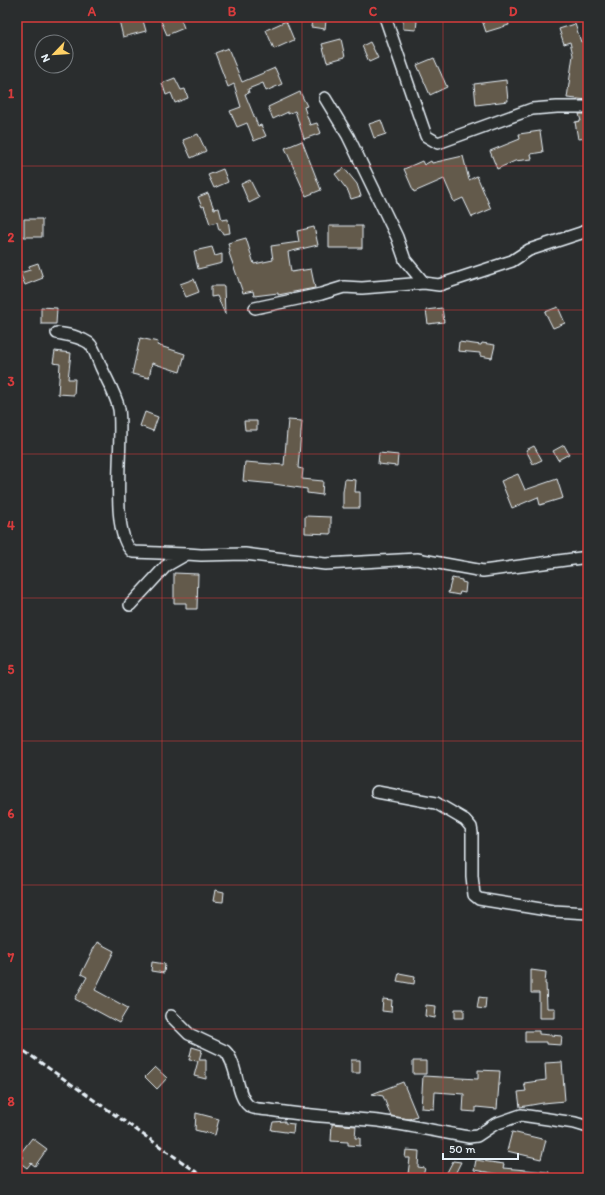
<svg xmlns="http://www.w3.org/2000/svg" width="605" height="1195" viewBox="0 0 605 1195" font-family="Itim,sans-serif">
<style>
.building{fill:#645a4c;stroke:#e8f1f8}
.lines{fill:none;stroke-linecap:round;stroke-linejoin:round}
.minor-casing{stroke:#e8f1f8;stroke-width:14}
.minor{stroke:#2a2d2e;stroke-width:11}
.rail{stroke:#e8f1f8;stroke-width:3;stroke-dasharray:6 3;stroke-linecap:butt}
.grid{fill:none;stroke:#d83c3d;stroke-width:1;stroke-opacity:0.55}
.neatline{fill:none;stroke:#d83c3d;stroke-width:1.5}
.grid-label{font-size:13px;text-anchor:middle;font-weight:bold;fill:#d83c3d}
</style>
<rect width="100%" height="100%" fill="#2a2d2e"/>
<filter id="ink" filterUnits="userSpaceOnUse"><feTurbulence type="fractalNoise" baseFrequency=".025" numOctaves="2"/><feDisplacementMap in="SourceGraphic" scale="8" xChannelSelector="R" yChannelSelector="G"/><feConvolveMatrix kernelMatrix="1 2 1 2 8 2 1 2 1" color-interpolation-filters="sRGB"/></filter>
<g filter="url(#ink)">
<path class="building" d="M 131,17 L 142,17 L 146,31 L 123,37 L 119,20 Z
M 165,17 L 180,17 L 184,28 L 167,35 L 160,19 Z
M 481,17 L 507,17 L 509,25 L 486,32 Z
M 403,18 L 414,19 L 414,20 L 417,21 L 416,30 L 403,29 Z
M 312,19 L 326,21 L 325,29 L 311,27 Z
M 286,21 L 294,40 L 274,49 L 266,30 Z
M 575,24 L 581,42 L 585,41 L 588,52 L 588,100 L 567,98 L 573,55 L 570,42 L 564,44 L 559,29 Z
M 341,39 L 345,57 L 327,62 L 322,44 Z
M 370,42 L 378,58 L 369,62 L 362,46 Z
M 228,48 L 242,82 L 275,68 L 282,84 L 266,91 L 263,83 L 248,89 L 249,93 L 245,94 L 258,126 L 261,125 L 266,136 L 254,141 L 247,123 L 237,127 L 230,111 L 241,107 L 234,84 L 228,87 L 215,53 Z
M 434,58 L 447,87 L 430,95 L 417,65 Z
M 175,78 L 181,90 L 185,89 L 188,98 L 175,103 L 171,93 L 166,95 L 162,83 Z
M 506,80 L 508,101 L 476,105 L 474,84 Z
M 300,92 L 307,106 L 304,107 L 310,125 L 317,123 L 321,133 L 304,139 L 295,111 L 288,114 L 288,112 L 273,119 L 268,107 Z
M 579,114 L 588,114 L 588,138 L 578,139 L 575,122 L 581,121 Z
M 381,120 L 386,134 L 374,138 L 369,124 Z
M 540,131 L 543,152 L 531,154 L 532,159 L 515,161 L 497,169 L 490,151 L 520,139 L 519,134 Z
M 198,134 L 206,151 L 191,158 L 183,140 Z
M 302,141 L 321,190 L 306,196 L 285,148 Z
M 463,156 L 469,180 L 477,176 L 491,209 L 472,217 L 463,198 L 454,202 L 444,179 L 414,192 L 404,169 L 422,161 L 424,165 L 431,161 L 432,163 Z
M 344,168 L 357,184 L 361,196 L 351,199 L 348,191 L 335,174 Z
M 223,169 L 228,182 L 214,188 L 208,175 Z
M 250,180 L 259,198 L 249,203 L 241,184 Z
M 208,193 L 214,209 L 219,208 L 222,220 L 228,219 L 230,233 L 223,234 L 221,230 L 219,230 L 217,222 L 210,224 L 204,206 L 202,207 L 198,197 Z
M 24,219 L 42,219 L 42,237 L 24,237 Z
M 329,226 L 362,226 L 362,248 L 329,248 Z
M 314,227 L 318,245 L 288,252 L 291,272 L 311,269 L 315,288 L 278,295 L 278,293 L 254,296 L 253,291 L 243,293 L 229,253 L 230,252 L 228,243 L 246,238 L 254,264 L 273,260 L 271,246 L 299,242 L 297,231 Z
M 212,247 L 215,256 L 222,254 L 222,263 L 198,269 L 194,251 Z
M 38,263 L 43,278 L 25,285 L 20,273 L 30,270 L 29,266 Z
M 194,279 L 199,292 L 186,297 L 180,284 Z
M 211,286 L 224,286 L 225,314 L 217,296 L 211,297 Z
M 41,307 L 57,308 L 56,324 L 41,324 Z
M 558,307 L 565,323 L 553,328 L 545,312 Z
M 442,308 L 444,322 L 428,324 L 426,310 Z
M 140,338 L 158,342 L 157,345 L 185,354 L 180,372 L 152,363 L 149,378 L 132,374 Z
M 459,342 L 481,345 L 482,343 L 495,345 L 492,358 L 480,356 L 480,353 L 458,351 Z
M 55,351 L 71,353 L 68,379 L 75,379 L 74,395 L 58,394 L 60,364 L 53,363 Z
M 145,412 L 158,417 L 153,431 L 140,426 Z
M 288,420 L 302,421 L 298,468 L 303,469 L 302,479 L 323,481 L 322,495 L 307,493 L 307,489 L 274,484 L 243,481 L 245,462 L 284,465 Z
M 244,421 L 257,421 L 257,430 L 245,430 Z
M 564,445 L 569,454 L 558,460 L 553,451 Z
M 534,446 L 542,460 L 533,464 L 526,450 Z
M 379,453 L 398,455 L 397,466 L 378,464 Z
M 518,474 L 525,490 L 557,479 L 563,498 L 540,505 L 538,497 L 512,508 L 501,481 Z
M 345,479 L 356,480 L 355,492 L 360,492 L 360,508 L 343,508 L 343,492 Z
M 305,516 L 331,517 L 331,534 L 305,533 Z
M 174,573 L 198,574 L 197,609 L 186,609 L 186,603 L 174,603 Z
M 452,578 L 462,580 L 462,582 L 466,583 L 465,593 L 460,592 L 459,595 L 448,593 Z
M 215,890 L 224,892 L 223,902 L 213,901 Z
M 97,942 L 114,951 L 95,990 L 128,1008 L 119,1023 L 75,999 L 87,977 L 81,974 Z
M 152,962 L 165,964 L 164,973 L 151,971 Z
M 531,970 L 546,972 L 545,984 L 546,984 L 547,1008 L 555,1008 L 555,1018 L 539,1018 L 539,993 L 531,993 Z
M 399,973 L 415,976 L 414,984 L 397,981 Z
M 479,997 L 486,998 L 485,1009 L 477,1008 Z
M 383,999 L 392,1000 L 391,1012 L 382,1011 Z
M 426,1005 L 436,1006 L 435,1018 L 425,1016 Z
M 455,1009 L 464,1009 L 464,1018 L 455,1018 Z
M 525,1031 L 539,1031 L 539,1034 L 562,1036 L 561,1045 L 546,1044 L 546,1042 L 525,1042 Z
M 192,1047 L 202,1050 L 199,1060 L 206,1060 L 206,1079 L 194,1076 L 198,1061 L 189,1060 Z
M 351,1060 L 360,1060 L 360,1073 L 351,1073 Z
M 413,1061 L 426,1061 L 426,1074 L 413,1074 Z
M 562,1062 L 565,1101 L 543,1103 L 520,1107 L 518,1092 L 526,1091 L 524,1083 L 546,1080 L 545,1063 Z
M 155,1067 L 167,1078 L 157,1089 L 145,1077 Z
M 478,1070 L 500,1071 L 497,1109 L 476,1107 L 476,1112 L 463,1111 L 464,1094 L 435,1092 L 434,1109 L 421,1108 L 423,1076 L 478,1079 Z
M 403,1082 L 417,1116 L 409,1119 L 391,1116 L 383,1096 L 372,1094 Z
M 196,1113 L 219,1119 L 215,1135 L 195,1130 Z
M 285,1121 L 285,1123 L 294,1124 L 293,1133 L 271,1130 L 273,1122 Z
M 332,1124 L 356,1126 L 355,1138 L 360,1138 L 360,1146 L 348,1145 L 348,1142 L 331,1141 Z
M 512,1132 L 546,1140 L 541,1159 L 507,1151 Z
M 32,1138 L 47,1149 L 35,1166 L 31,1163 L 27,1168 L 19,1162 L 23,1157 L 19,1155 Z
M 406,1150 L 419,1151 L 418,1167 L 425,1168 L 423,1176 L 408,1174 L 410,1158 L 405,1158 Z
M 476,1160 L 504,1164 L 503,1168 L 549,1172 L 549,1178 L 517,1178 L 497,1176 L 497,1174 L 474,1170 Z
M 453,1161 L 461,1162 L 453,1178 L 444,1178 Z"/>
<g class="lines">
<g class="minor-casing">
<path id="minor" d="M 385,17 L 426,136 L 438,143 L 532,109 L 557,107 L 588,107
M 325,98 L 348,136 L 397,237 L 405,260 L 424,283
M 255,308 L 321,294 L 344,287 L 362,288 L 424,283 L 439,285 L 512,261 L 529,250 L 581,233 L 588,229
M 57,333 C 67,335 79,336 89,343 C 94,347 98,360 101,367 C 107,380 116,395 119,409 C 124,441 108,533 133,552 L 186,554
M 130,605 L 166,566 L 187,554 L 201,555 L 245,554 L 325,564 L 417,559 L 483,571 L 588,557
M 377,792 L 436,803 L 465,820 L 471,827 L 472,833 L 472,876 L 474,895 L 479,899 L 553,911 L 588,913
M 171,1016 L 189,1034 L 225,1051 C 238,1063 236,1097 249,1106 C 254,1110 264,1109 270,1110 C 306,1116 342,1117 379,1121 C 409,1125 439,1132 469,1137 L 477,1136 L 495,1124 L 521,1115 L 575,1123 L 588,1127"/>
</g>
<use href="#minor" class="minor"/>
<path class="rail" d="M 17,1046 L 205,1178"/>
</g>
</g>
<path class="grid" d="M 162,17 L 162,1178M 302,17 L 302,1178M 443,17 L 443,1178M 17,166 L 588,166M 17,310 L 588,310M 17,454 L 588,454M 17,598 L 588,598M 17,741 L 588,741M 17,885 L 588,885M 17,1029 L 588,1029"/>
<rect width="605" height="1195" fill="none" stroke="#2a2d2e" stroke-width="44"/>
<g transform="translate(54 54) rotate(245)"><circle r="19" fill="#2a2d2e" stroke="#767b7f"/>
<path d="M0-3L7 15L0 10L-7 15Z" fill="#ffd166"/>
<text y="-6" font-size="11" font-weight="bold" text-anchor="middle" fill="#e8f1f8">N</text>
</g>
<path d="M443 1153v6h75v-6" fill="none" stroke="#e8f1f8" stroke-width="2"/>
<text x="449" y="1153" font-size="12" fill="#e8f1f8" stroke="#2a2d2e" stroke-width="3" paint-order="stroke">50 m</text>
<rect x="22" y="22" width="561" height="1151" class="neatline"/>
<g class="grid-label">
<text x="92" y="16">A</text>
<text x="232" y="16">B</text>
<text x="373" y="16">C</text>
<text x="513" y="16">D</text>
<text x="11" y="98">1</text>
<text x="11" y="242">2</text>
<text x="11" y="386">3</text>
<text x="11" y="530">4</text>
<text x="11" y="674">5</text>
<text x="11" y="818">6</text>
<text x="11" y="962">7</text>
<text x="11" y="1106">8</text>
</g>
</svg>
